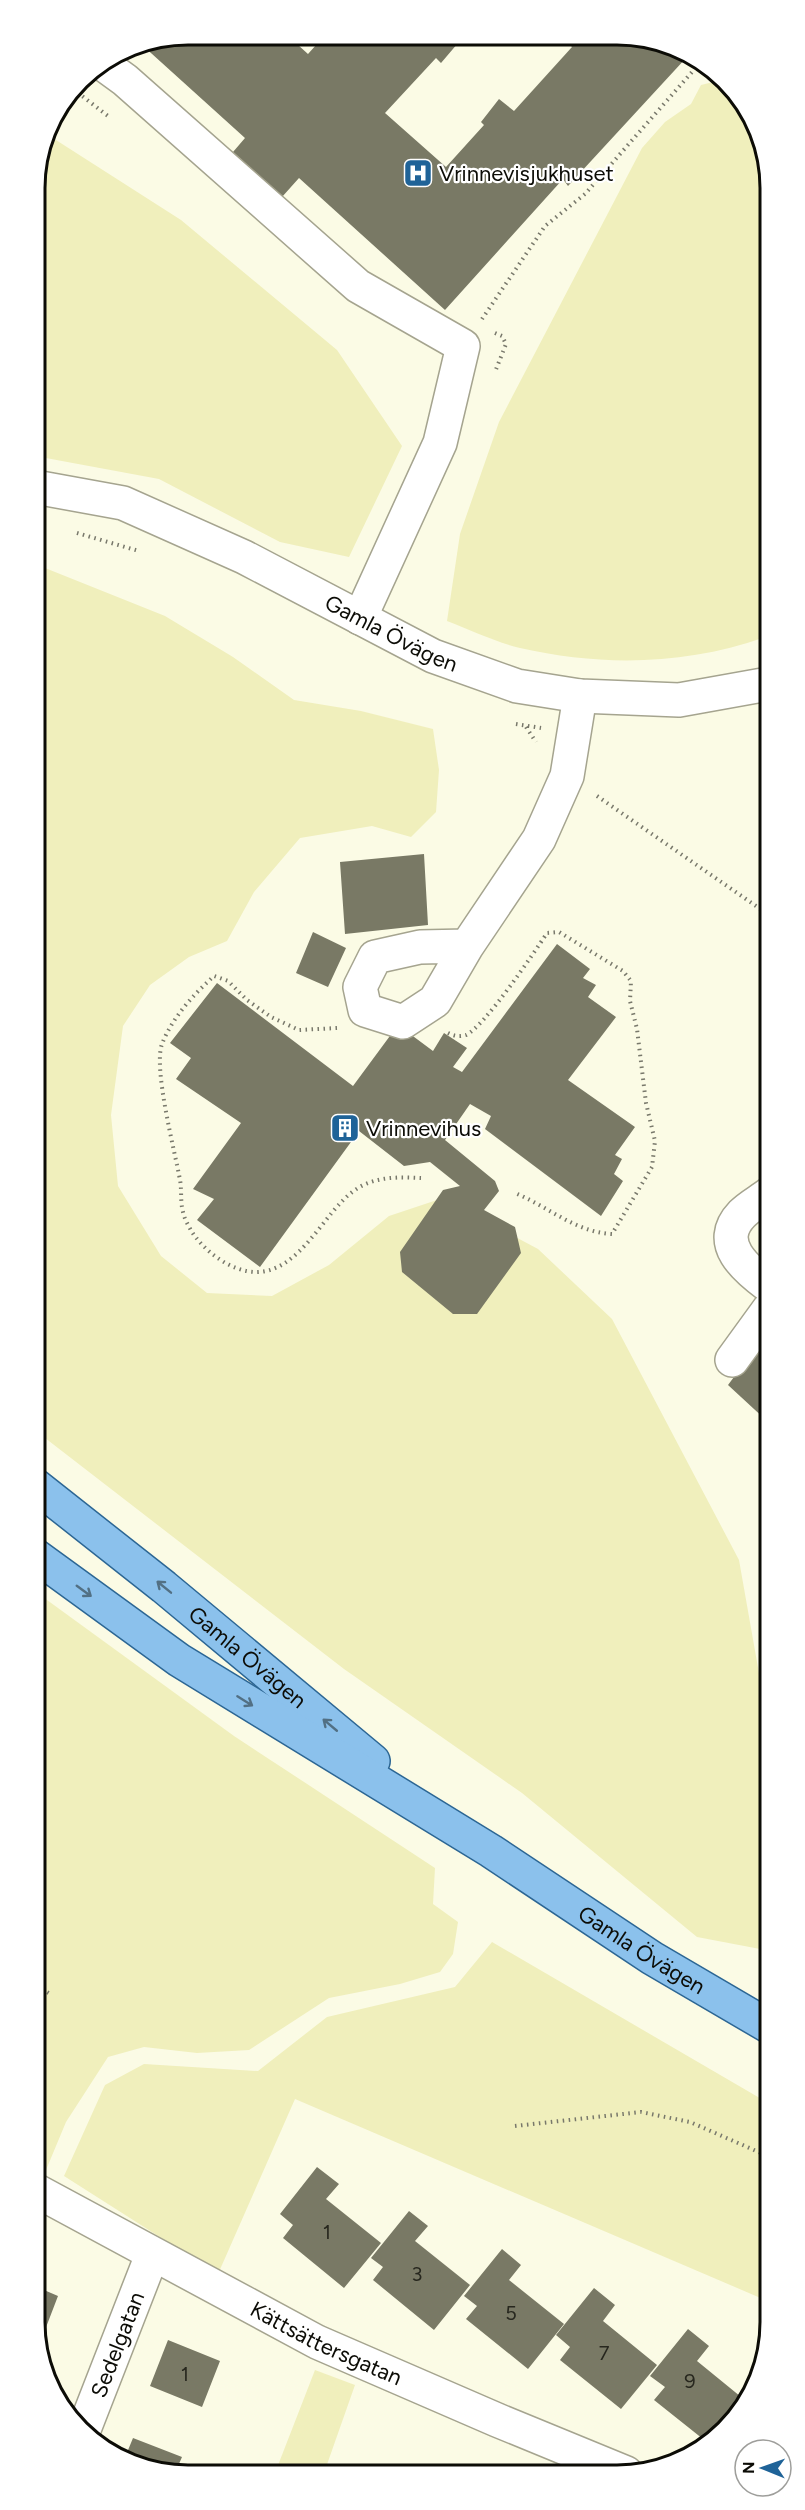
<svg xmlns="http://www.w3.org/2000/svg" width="805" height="2510" viewBox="0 0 805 2510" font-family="Figtree,sans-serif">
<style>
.green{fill:#f0efbc}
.building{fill:#797965}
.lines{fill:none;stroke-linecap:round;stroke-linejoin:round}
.minor-casing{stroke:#a5a48f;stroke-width:36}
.major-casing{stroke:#2c6694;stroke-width:36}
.path{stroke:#78786b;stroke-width:4;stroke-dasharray:1.5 4.5;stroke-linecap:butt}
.minor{stroke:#fff;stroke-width:33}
.major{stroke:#8bc1ec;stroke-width:33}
.oneway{stroke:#527084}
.labels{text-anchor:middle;stroke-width:4.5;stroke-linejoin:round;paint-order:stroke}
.number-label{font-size:20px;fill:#27271e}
.poi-label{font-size:22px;fill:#0c0c06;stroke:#fff;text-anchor:start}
.street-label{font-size:22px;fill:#0c0c06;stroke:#fff}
.rim{fill:none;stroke:#0c0c06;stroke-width:3}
</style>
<rect width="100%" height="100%" fill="#fbfbe5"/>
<path class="green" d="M 725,79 L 768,158 L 768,636 C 688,665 603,667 520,648 C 495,642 471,630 447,621 L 460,534 L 499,422 L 642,148 L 665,122 L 691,104 L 701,85 Z
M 45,133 L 181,220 L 337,350 L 402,446 L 349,557 L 280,542 L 159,479 L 35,456 L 35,178 Z
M 35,564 L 165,616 L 233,657 L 294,700 L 361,711 L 433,729 L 439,770 L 436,812 L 411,837 L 372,826 L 300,838 L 254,892 L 227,941 L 189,957 L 150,985 L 123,1026 L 111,1115 L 118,1186 L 161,1256 L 207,1293 L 272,1296 L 329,1265 L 389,1216 L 443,1198 L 538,1249 L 612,1319 L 739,1560 L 769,1730 L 770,1951 L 697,1937 L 522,1793 L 344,1669 L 36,1431 Z
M 36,1592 L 234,1736 L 435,1868 L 433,1904 L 458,1922 L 453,1954 L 440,1972 L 400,1984 L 329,1998 L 249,2050 L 197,2053 L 144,2047 L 108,2057 L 66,2122 L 46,2170 L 37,2166 Z
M 492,1942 L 770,2104 L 770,2302 L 295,2099 L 218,2274 L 64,2176 L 105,2085 L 144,2064 L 258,2071 L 327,2017 L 455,1987 Z
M 315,2370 L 355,2385 L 324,2473 L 275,2473 Z"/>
<path class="building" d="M 188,34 L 287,35 L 308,54 L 325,35 L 464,36 L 441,63 L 436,58 L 385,113 L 446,167 L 484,125 L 481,122 L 499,99 L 514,111 L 572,47 L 563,37 L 647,38 L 686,58 L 568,186 L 563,179 L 445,310 L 299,178 L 282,197 L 233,152 L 245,138 L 141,44 Z
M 424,854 L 428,925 L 345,934 L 340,862 Z
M 313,932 L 346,948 L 328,987 L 296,973 Z
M 557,944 L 590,969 L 583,978 L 596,985 L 588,997 L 616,1017 L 568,1080 L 635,1127 L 615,1155 L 622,1159 L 614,1174 L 623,1181 L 601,1216 L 485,1129 L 491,1116 L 470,1104 L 445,1140 L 495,1181 L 499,1191 L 484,1210 L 515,1227 L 521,1253 L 477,1314 L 453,1314 L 402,1272 L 400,1252 L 443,1190 L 460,1186 L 430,1162 L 404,1166 L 359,1131 L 260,1267 L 197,1220 L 214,1199 L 193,1189 L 241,1123 L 176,1079 L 191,1058 L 170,1043 L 217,983 L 353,1086 L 398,1025 L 433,1051 L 444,1033 L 467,1048 L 453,1067 L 462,1072 Z
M 769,1330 L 769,1423 L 728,1385 Z
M 317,2167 L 339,2184 L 326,2199 L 381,2243 L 344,2288 L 283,2238 L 293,2225 L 280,2214 Z
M 409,2211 L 428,2226 L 415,2241 L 470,2285 L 434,2330 L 373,2280 L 383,2267 L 371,2258 Z
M 502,2249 L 521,2265 L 509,2280 L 564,2324 L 528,2369 L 466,2319 L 477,2306 L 464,2296 Z
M 37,2287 L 58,2296 L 40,2343 L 37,2342 Z
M 594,2288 L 615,2305 L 603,2321 L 657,2365 L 621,2409 L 560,2360 L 570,2347 L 556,2335 Z
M 688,2329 L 709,2346 L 697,2361 L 746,2401 L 732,2423 L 708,2443 L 654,2400 L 665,2387 L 650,2376 Z
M 168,2340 L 220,2361 L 202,2407 L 150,2386 Z
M 133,2438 L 182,2457 L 175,2473 L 158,2473 L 126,2455 Z"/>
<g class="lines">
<g class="minor-casing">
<g id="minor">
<path d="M 103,64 L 125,80 L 358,286 L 463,346 L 440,443 L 360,618"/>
<path id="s1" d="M 35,487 L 123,503 L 244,557 L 433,656 L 517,686 L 580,696 L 679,700 L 768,684"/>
<path d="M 467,946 L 435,1001 L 403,1022 L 365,1010 L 360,987 L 375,957 L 420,947 L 467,946 L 539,839 L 567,776 L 580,696"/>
<path d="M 769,1194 C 760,1201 750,1206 742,1214 C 714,1243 746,1269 769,1286"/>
<path d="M 732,1360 L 769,1309"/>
<path id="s2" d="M 37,2191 L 317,2342 L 497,2420 L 626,2473"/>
<path id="s3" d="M 83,2432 L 152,2255"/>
</g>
</g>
<g class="major-casing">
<g id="major">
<path id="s4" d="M 36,1486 L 164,1587 L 373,1761"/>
<path id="s5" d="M 36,1556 L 179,1660 L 491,1851 L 652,1958 L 770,2027"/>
</g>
</g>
<path class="path" d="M 73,89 L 108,116
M 482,319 L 545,226 L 585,194 L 692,72 L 701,66
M 495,333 L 502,336 L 506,344 L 495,372
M 77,533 L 139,551
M 516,724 L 541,728
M 526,727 L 536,742
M 597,796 L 769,915
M 337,1028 L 299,1030 L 271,1017 L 247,1000 L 228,981 L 214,976 C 193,995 172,1018 162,1044 C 153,1068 175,1152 180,1180 C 182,1190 180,1201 183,1212 C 184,1218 189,1227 192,1232 C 205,1252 232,1272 256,1272 C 301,1272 324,1211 355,1190 C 375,1176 399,1177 421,1178
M 448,1033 C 454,1036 459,1037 466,1035 C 484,1027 534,953 547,933 L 559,932 L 623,971 L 631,981 L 630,1001 L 637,1029 L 646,1103 L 655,1141 L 652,1167 L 612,1234 C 575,1232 549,1207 515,1193
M 37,1986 L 52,1995
M 515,2126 L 641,2112 L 690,2122 L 770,2157"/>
<use href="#minor" class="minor"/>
<use href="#major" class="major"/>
</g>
<defs><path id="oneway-shaft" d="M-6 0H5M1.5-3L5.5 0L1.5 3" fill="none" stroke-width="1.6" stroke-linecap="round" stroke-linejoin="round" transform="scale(1.5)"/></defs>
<g class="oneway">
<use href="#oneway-shaft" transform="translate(164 1587) rotate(-141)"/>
<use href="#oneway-shaft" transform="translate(84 1591) rotate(36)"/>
<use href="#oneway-shaft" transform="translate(245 1701) rotate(32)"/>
<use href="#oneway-shaft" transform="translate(330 1725) rotate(-140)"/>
</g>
<defs>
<g id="hospital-square" transform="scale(1.5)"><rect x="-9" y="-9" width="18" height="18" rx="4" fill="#1f6398" stroke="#fff"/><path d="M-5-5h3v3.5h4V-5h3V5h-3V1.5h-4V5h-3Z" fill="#fff"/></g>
<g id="building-square" transform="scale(1.5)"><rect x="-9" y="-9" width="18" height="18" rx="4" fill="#1f6398" stroke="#fff"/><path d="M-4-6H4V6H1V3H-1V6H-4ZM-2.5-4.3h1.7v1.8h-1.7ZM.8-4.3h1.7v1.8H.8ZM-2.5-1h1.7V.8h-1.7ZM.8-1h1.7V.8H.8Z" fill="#fff"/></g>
</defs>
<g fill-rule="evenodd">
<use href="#hospital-square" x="418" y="173"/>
<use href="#building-square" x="345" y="1128"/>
</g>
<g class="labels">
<g class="number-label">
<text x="327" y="2239">1</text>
<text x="417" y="2281">3</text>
<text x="511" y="2320">5</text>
<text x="604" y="2360">7</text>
<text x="185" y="2381">1</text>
<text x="690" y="2388">9</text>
</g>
<g class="poi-label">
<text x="439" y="181">Vrinnevisjukhuset</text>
<text x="366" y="1136">Vrinnevihus</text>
</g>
<g class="street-label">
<text dy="8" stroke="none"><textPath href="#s1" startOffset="388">Gamla Övägen</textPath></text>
<text dy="8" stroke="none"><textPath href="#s4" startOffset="272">Gamla Övägen</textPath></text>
<text dy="8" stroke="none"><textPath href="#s5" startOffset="723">Gamla Övägen</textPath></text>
<text dy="8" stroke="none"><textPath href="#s2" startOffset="327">Kättsättersgatan</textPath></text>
<text dy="8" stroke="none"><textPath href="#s3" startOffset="94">Sedelgatan</textPath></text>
</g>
</g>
<path d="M0 0H805V2510H0ZM188 45H617A143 143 0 0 1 760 188V2322A143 143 0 0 1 617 2465H188A143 143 0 0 1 45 2322V188A143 143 0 0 1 188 45Z" fill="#fff" fill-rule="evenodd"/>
<path class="rim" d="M188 45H617A143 143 0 0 1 760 188V2322A143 143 0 0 1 617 2465H188A143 143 0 0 1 45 2322V188A143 143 0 0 1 188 45Z"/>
<g transform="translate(763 2468) rotate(271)"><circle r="28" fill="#ffffff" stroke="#9e9e9b" stroke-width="1.5"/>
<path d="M0-4.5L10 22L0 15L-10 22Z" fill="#1f6398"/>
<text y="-9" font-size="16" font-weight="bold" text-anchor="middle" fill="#0c0c06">N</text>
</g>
</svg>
